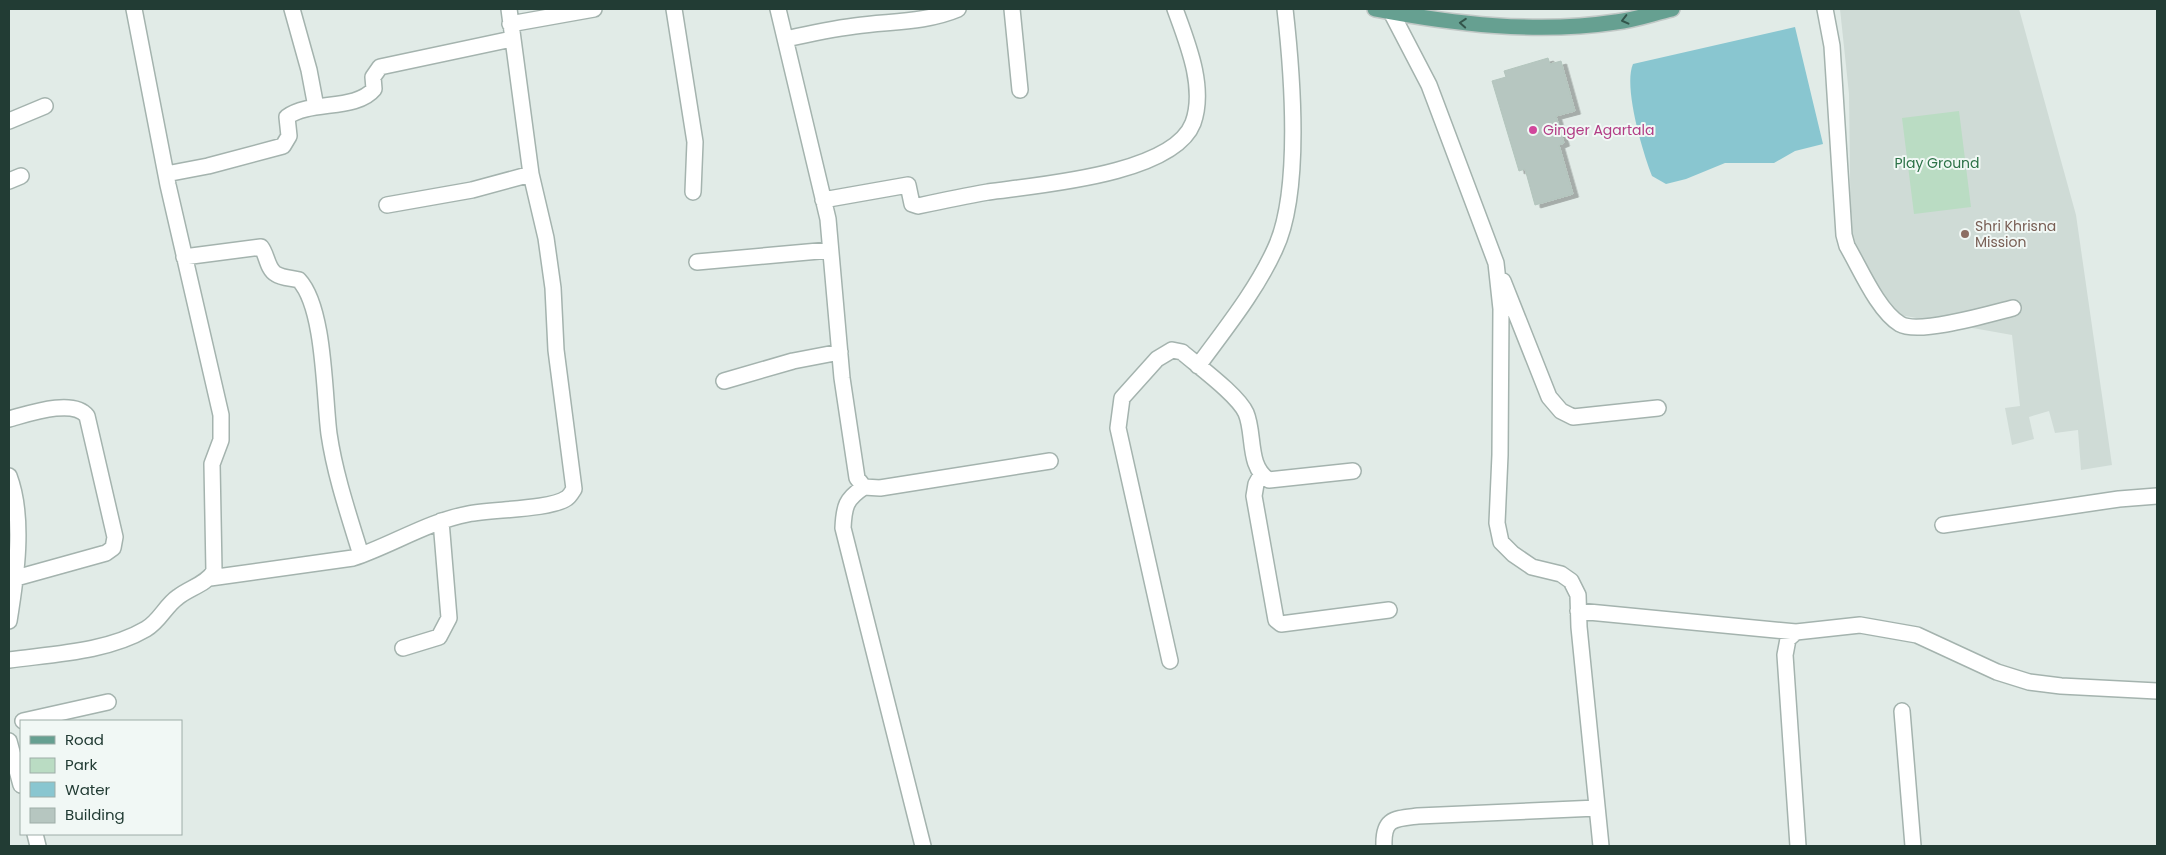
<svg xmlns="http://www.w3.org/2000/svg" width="2166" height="855" viewBox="0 0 2166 855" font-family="Poppins,sans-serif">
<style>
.built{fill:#cfdbd6}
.green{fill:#badcc3}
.water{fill:#89c6d0}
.building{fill:#b6c6c0;stroke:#b3c5bd;filter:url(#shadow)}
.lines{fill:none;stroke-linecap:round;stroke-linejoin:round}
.minor-casing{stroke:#a4b3ae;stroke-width:18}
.major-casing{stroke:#c1c8c6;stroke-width:18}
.minor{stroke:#fff;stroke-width:15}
.major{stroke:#66a091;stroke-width:15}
.oneway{stroke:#33554b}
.hotel-dot{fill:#d1479c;stroke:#f1f8f5;stroke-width:2}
.education-dot{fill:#8d6e63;stroke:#f1f8f5;stroke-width:2}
.labels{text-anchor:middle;stroke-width:4;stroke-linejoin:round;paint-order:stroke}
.hotel-label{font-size:14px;fill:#b23c85;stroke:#f1f8f5;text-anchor:start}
.park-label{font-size:14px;fill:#2c7247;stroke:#f1f8f5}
.education-label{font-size:14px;fill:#785e54;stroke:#f1f8f5;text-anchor:start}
</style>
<defs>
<filter id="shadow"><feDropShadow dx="5.5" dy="3" stdDeviation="0" flood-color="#0004"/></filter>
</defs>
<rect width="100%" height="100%" fill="#e1ebe7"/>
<path class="built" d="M 1840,9 L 2019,9 L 2076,215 L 2112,465 L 2081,470 L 2078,430 L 2055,433 L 2049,411 L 2029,417 L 2034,439 L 2012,445 L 2005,408 L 2020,406 L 2012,335 L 1894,314 L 1851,252 L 1849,94 Z"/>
<path class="green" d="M 1959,111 L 1971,207 L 1914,214 L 1902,118 Z"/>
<path class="water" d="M 1795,27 L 1823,144 L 1795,151 L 1774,163 L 1725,163 L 1686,179 L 1666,184 L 1652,176 C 1643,153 1623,87 1633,64 Z"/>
<path class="building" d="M 1548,58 L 1550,64 L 1561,61 L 1575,111 L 1556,116 L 1564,143 L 1559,145 L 1573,194 L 1535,205 L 1525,169 L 1519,171 L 1492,81 L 1506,77 L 1504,71 Z"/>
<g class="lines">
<g class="minor-casing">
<path id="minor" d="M 292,9 L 309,70 L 316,107
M 674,9 L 695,142 L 693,192
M 778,9 L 828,219 L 842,378 L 857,478 L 864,487 L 880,488 L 1050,461
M 1012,9 L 1020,90
M 1825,9 L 1832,46 L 1844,235 L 1847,246 C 1860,268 1878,311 1900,324 C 1919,335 1989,314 2013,308
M 1391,12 L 1429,85 L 1496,263 L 1501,309 L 1500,455 L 1497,523 L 1501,542 L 1513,554 L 1532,567 L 1561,574 L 1571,581 L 1578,595 L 1579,627 L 1601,846
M 510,24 L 594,9
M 786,39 C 808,34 831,29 855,26 C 889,21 925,23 958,9
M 9,121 L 45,106
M 166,174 L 208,166 L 283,146 L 289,136 L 287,117 C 310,100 356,111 374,89 L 373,77 L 380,67 L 512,39
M 9,181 L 21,176
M 823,200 L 908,185 L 912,204 L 918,206 C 941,201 965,196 988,192 C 1037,185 1173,175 1193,123 C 1206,87 1187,42 1175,9
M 387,205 L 472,190 L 531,174
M 184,257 L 261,247 C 267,254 267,269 276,274 C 282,278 292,278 299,280 C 325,308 324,396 329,434 C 335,475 349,516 361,555
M 697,262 L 830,250
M 1503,281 L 1549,397 L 1561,411 L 1573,417 L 1658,408
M 1198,366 C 1225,329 1256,291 1275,249 C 1302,192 1292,71 1285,9
M 724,381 L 793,361 L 840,352
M 9,419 C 28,414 73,398 87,416 L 115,537 L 113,548 L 106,553 L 16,578
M 1261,475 L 1256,484 L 1254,496 L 1276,620 L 1281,624 L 1389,610
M 9,476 C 25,518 16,578 9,621
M 864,487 C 846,499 844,506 843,528 L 923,846
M 1943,525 L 2119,499 L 2157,496
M 210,578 L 353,558 C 392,545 427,522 468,514 C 491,509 550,510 567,498 C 570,496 572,492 574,489 L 556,350 L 553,288 L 546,238 L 531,174 L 509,9
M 1578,611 L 1796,632
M 403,648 L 439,637 L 449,618 L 441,521
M 9,660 C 53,654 107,652 146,629 C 160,621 165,606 178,597 C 189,588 207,584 214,571 L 212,464 L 221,440 L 221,415 L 168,185 L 134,9
M 1170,661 L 1118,428 L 1122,398 L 1157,359 L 1172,350 L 1182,352 C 1198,366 1238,395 1246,413 C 1255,434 1247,467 1269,480 L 1353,471
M 1902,711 L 1913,846
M 23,721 L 108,702
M 9,741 L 21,785
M 35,834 L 38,846
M 1384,846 C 1383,818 1394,819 1418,816 L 1597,808
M 1798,846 L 1785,655 L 1788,639 L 1796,632 L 1860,625 L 1917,635 L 1997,672 L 2029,682 L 2061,686 L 2157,691"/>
</g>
<g class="major-casing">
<path id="major" d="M 1375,9 C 1453,24 1537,34 1616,22 C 1635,20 1654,13 1672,9"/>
</g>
<use href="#minor" class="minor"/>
<use href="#major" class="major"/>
</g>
<defs><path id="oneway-chevron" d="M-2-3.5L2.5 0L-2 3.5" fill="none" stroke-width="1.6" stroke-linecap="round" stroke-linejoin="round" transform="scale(1.25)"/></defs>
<g class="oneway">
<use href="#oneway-chevron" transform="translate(1625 20) rotate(166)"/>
<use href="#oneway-chevron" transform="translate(1463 23) rotate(-176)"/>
</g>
<circle class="hotel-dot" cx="1533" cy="130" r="5"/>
<circle class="education-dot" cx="1965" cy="234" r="5"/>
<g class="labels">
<g class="hotel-label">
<text x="1543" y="135">Ginger Agartala</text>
</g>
<g class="park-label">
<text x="1937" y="168">Play Ground</text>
</g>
<g class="education-label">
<text x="1975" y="231">Shri Khrisna<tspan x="1975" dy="16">Mission</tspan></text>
</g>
</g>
<rect width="2166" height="855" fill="none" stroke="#223c34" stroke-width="20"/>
<rect x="20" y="720" width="162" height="115" fill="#f1f8f5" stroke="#9eada8"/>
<rect x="30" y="736" width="25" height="8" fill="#66a091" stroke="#9eada8"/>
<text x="65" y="745" font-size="15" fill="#223c34">Road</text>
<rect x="30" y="758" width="25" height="15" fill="#badcc3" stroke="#9eada8"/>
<text x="65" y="770" font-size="15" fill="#223c34">Park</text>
<rect x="30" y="782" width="25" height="15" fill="#89c6d0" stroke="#9eada8"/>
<text x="65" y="795" font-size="15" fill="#223c34">Water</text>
<rect x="30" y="808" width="25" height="15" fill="#b6c6c0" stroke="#9eada8"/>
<text x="65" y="820" font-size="15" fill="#223c34">Building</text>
</svg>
